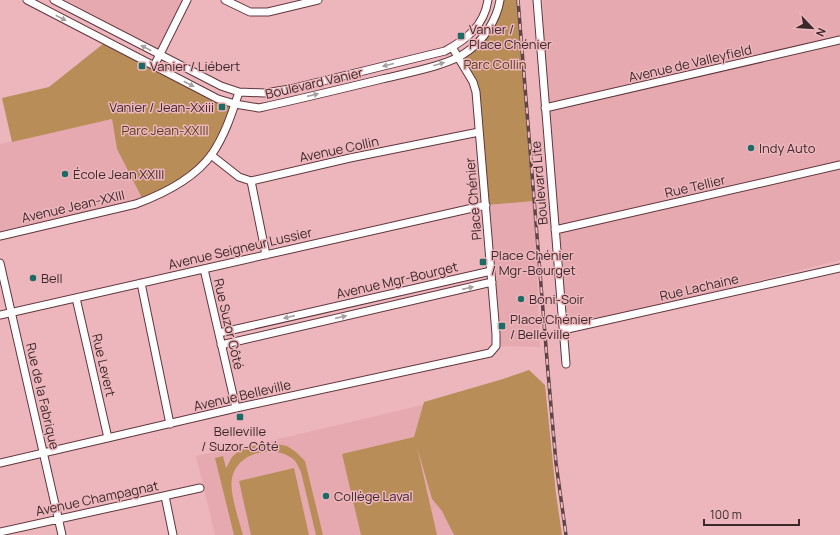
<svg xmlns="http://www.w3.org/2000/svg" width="840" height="535" viewBox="0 0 840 535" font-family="Manrope,sans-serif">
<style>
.built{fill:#e6a9b0}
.green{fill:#b88d58}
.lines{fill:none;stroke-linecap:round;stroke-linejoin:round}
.minor-casing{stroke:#62363d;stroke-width:9}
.minor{stroke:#fff;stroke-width:7}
.rail-casing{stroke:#604548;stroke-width:3.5}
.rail{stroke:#ecb6bc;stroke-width:2;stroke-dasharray:6;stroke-linecap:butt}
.oneway{fill:#a79e9f}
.poi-dot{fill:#1e6a67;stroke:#ecb6bc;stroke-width:1.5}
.labels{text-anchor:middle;stroke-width:3;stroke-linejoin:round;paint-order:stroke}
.poi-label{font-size:13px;fill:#3c282a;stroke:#ecb6bc;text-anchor:start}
.street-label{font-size:13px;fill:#3c282a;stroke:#ecb6bc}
.park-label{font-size:13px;fill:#583d1b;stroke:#ecb6bc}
</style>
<rect width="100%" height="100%" fill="#ecb6bc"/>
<path class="built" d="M 66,0 L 187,0 L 159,55 Z
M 543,0 L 840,0 L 840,260 L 563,330 L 545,108 Z
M 112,119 L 117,149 L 143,200 L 0,235 L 0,144 Z
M 534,201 L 540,347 L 496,346 L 486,205 Z
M 427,404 L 453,535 L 215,535 L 196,456 L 261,443 Z"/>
<path class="green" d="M 500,0 L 517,0 L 534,201 L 486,205 L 476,85 L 459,59 L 481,39 Z
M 103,44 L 233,107 L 210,155 L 188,177 L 143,200 L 117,149 L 112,119 L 12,142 L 2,98 L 49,87 Z
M 529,370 L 545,385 L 556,494 L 562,535 L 454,535 L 442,511 L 432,499 L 417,447 L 437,535 L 361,535 L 342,454 L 414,437 L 424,402 L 503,379 Z
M 272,443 L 287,446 L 296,452 L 305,461 L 323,535 L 316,535 L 301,472 C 298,466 296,460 290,457 C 271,445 237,453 232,478 C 229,492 239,520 243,535 L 234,535 L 215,458 L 223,456 L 226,468 C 229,464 230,459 233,456 C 241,447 261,444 272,443 Z
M 294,468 L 309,535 L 251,535 L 239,481 Z"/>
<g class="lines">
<g class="minor-casing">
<path id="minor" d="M 27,0 L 218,99 L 235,104 L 259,108 C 300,99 341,89 382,79 C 406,73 449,66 468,51 C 484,40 497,19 500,0
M 54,0 L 221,86 L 239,92 L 265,93 L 290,89 L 445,51 C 467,39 484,26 488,0
M 225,0 L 250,12 L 268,12 L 318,0
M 537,0 L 566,364
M 154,66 L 187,0
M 545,108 L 840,40
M 211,155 L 239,177 L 251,181 L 350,158 L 479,132
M 251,181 L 266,255
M 555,230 L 840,165
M 0,236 L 136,204 C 163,194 195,178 212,154 C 225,135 232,113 239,92
M 0,263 L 62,535
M 204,269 L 236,408
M 141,283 L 170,424
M 76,298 L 108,438
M 0,315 L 486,205
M 563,330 L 840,268
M 219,333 L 491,271
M 221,345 L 492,282
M 0,463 L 236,408 L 490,353 L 496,346 L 496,334 L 476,92 L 473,82 L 452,47
M 165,496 L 173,535
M 0,532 L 200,488"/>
</g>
<use href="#minor" class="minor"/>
<g class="rail-casing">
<path id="rail" d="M 518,0 L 548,372 L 556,463 L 566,535"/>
</g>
<use href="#rail" class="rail"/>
</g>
<defs><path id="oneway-solid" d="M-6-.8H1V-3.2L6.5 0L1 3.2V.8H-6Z"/></defs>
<g class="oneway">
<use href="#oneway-solid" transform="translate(61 18) rotate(27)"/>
<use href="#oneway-solid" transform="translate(146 48) rotate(-152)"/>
<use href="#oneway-solid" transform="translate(439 64) rotate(-16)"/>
<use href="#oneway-solid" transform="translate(388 65) rotate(166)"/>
<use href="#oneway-solid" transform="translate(189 84) rotate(27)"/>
<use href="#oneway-solid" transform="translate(313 95) rotate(-13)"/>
<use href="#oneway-solid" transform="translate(468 288) rotate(-13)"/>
<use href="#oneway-solid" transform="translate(289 317) rotate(167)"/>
<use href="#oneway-solid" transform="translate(341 317) rotate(-13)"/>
</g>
<g class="poi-dot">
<rect x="457" y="32" width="8" height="8" rx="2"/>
<rect x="138" y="62" width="8" height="8" rx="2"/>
<rect x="218" y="103" width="8" height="8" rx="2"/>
<circle cx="751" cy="148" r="4"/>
<circle cx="65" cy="174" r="4"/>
<rect x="479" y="258" width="8" height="8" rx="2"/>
<circle cx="33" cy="278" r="4"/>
<circle cx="521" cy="299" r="4"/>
<rect x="498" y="322" width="8" height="8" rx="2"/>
<rect x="236" y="413" width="8" height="8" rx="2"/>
<circle cx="326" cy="496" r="4"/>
</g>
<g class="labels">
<g class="poi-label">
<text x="469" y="34">Vanier /<tspan x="469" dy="15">Place Chénier</tspan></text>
<text x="150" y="71">Vanier / Liébert</text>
<text x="214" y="112" text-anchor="end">Vanier / Jean-Xxiii</text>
<text x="759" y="153">Indy Auto</text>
<text x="73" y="179">École Jean XXIII</text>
<text x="491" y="260">Place Chénier<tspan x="491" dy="15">/ Mgr-Bourget</tspan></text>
<text x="41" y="283">Bell</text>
<text x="529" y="304">Boni-Soir</text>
<text x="510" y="324">Place Chénier<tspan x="510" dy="15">/ Belleville</tspan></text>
<text x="240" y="436" text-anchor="middle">Belleville<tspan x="240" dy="15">/ Suzor-Côté</tspan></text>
<text x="334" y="501">Collège Laval</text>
</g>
<g class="street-label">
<text transform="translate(690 63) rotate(-13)" y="5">Avenue de Valleyfield</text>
<text transform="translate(314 83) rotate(-13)" y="5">Boulevard Vanier</text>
<text transform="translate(339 149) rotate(-12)" y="5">Avenue Collin</text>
<text transform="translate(539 183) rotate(-95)" y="5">Boulevard Lite</text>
<text transform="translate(695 186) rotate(-13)" y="5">Rue Tellier</text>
<text transform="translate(473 199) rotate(-95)" y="5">Place Chénier</text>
<text transform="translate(73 206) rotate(-13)" y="5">Avenue Jean-XXIII</text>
<text transform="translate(240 248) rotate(-13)" y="5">Avenue Seigneur Lussier</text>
<text transform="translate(397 280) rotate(-13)" y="5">Avenue Mgr-Bourget</text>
<text transform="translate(699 287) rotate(-13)" y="5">Rue Lachaine</text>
<text transform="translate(229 324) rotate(77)" y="5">Rue Suzor Côté</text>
<text transform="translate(104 365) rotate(77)" y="5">Rue Levert</text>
<text transform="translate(242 395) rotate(-13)" y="5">Avenue Belleville</text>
<text transform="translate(43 396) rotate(77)" y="5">Rue de la Fabrique</text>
<text transform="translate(97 498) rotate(-12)" y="5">Avenue Champagnat</text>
</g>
<g class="park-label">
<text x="495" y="69">Parc Collin</text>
<text x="165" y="135">Parc Jean-XXIII</text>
</g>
</g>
<g transform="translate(812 28) rotate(115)" stroke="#ecb6bc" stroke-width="3" paint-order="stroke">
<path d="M0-3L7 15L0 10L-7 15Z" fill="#3c282a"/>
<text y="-6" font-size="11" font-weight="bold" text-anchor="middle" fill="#3c282a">N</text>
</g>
<path d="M704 519v6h95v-6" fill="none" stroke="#3c282a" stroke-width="2"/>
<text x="710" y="519" font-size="12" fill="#3c282a" stroke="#ecb6bc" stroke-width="3" paint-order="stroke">100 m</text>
</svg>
